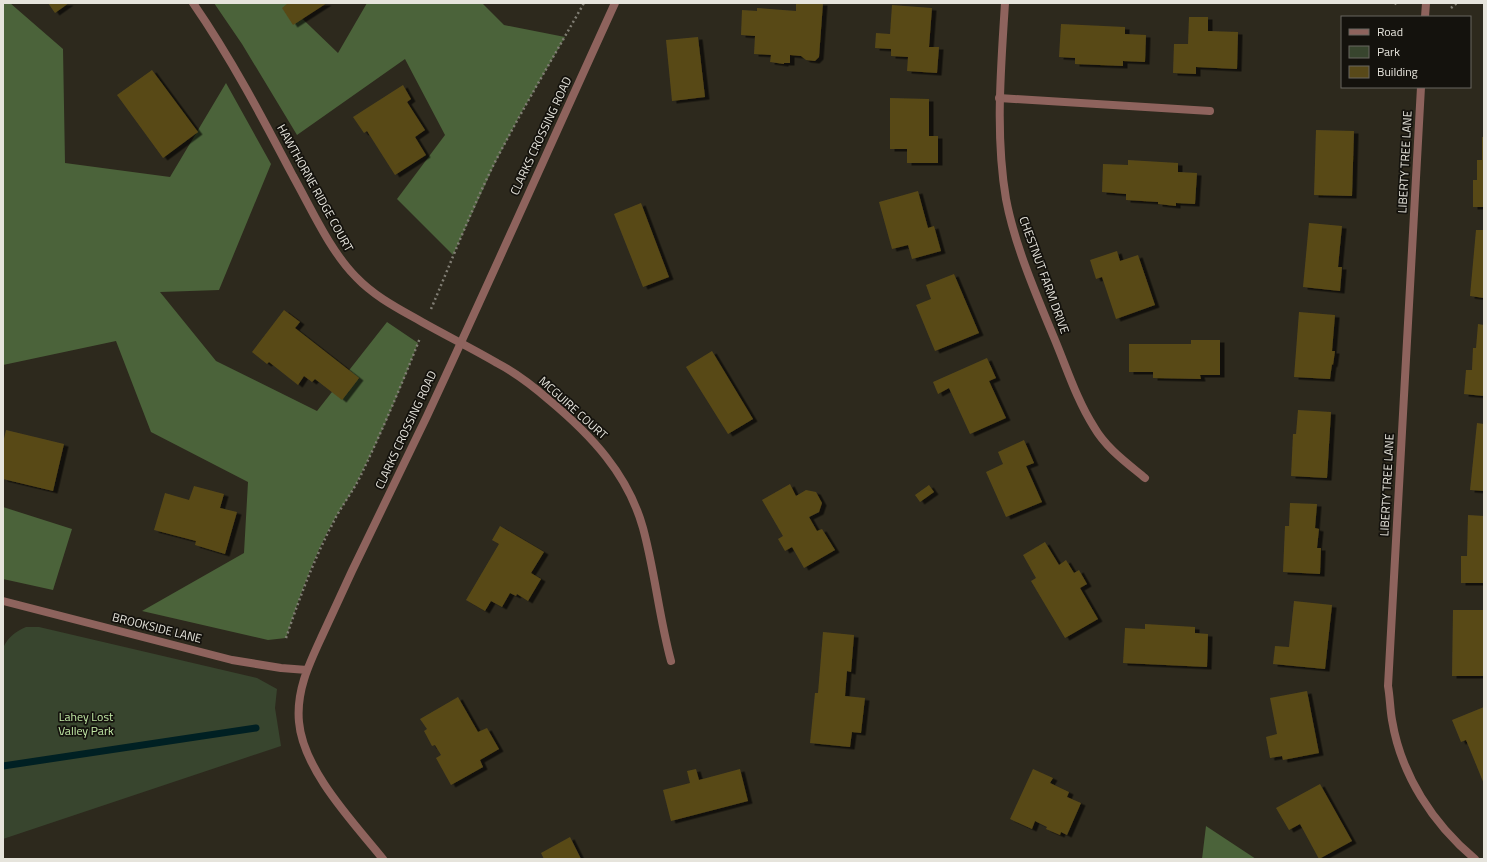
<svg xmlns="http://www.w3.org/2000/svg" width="1487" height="862" viewBox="0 0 1487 862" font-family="'Titillium Web',sans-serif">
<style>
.green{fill:#38452e}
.forest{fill:#4b633a}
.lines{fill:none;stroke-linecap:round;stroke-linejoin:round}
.stream{stroke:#002023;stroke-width:7}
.building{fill:#584919;filter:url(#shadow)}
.path{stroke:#817e74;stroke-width:2.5;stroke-dasharray:2 3;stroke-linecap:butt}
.lane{stroke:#8e635d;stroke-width:8}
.street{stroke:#8e635d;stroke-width:8}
.labels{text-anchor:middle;stroke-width:3.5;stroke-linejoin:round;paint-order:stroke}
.street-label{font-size:12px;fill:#e6e4dc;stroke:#14120d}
.park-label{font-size:12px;fill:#c3eaa7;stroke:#14120d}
</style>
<defs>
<filter id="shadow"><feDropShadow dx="4.5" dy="2.5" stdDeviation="0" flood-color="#0009"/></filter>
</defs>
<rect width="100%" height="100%" fill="#2d291d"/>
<path class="green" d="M 26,627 L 39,627 L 257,678 L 277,689 L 275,708 L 281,746 L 3,839 L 3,648 C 9,636 15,632 26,627 Z"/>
<path class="forest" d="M 3,3 L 10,3 L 63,49 L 65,163 L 170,177 L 226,83 L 271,164 L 219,290 L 160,292 L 216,361 L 317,411 L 387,322 L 418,343 C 401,388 382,433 360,476 C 353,492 342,506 334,520 C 314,555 298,600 286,638 L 268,640 L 142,611 L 244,553 L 248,482 L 151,432 L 116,341 L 3,365 Z
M 214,3 L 286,3 L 338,53 L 367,3 L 482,3 L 504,25 L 565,37 L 520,115 L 495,163 L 453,255 L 397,199 L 445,135 L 405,59 L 297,135 L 242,44 Z
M 3,507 L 72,529 L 53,590 L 3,579 Z
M 1206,826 L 1256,859 L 1202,859 Z"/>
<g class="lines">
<path class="stream" d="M 3,766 L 256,728"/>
</g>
<path class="building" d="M 48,3 L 69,3 L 55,13 Z
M 288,3 L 327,3 L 293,25 L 282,8 Z
M 796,3 L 823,3 L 819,57 L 815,61 L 806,60 L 801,56 L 790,55 L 790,63 L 784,63 L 784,64 L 770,62 L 771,55 L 754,54 L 755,36 L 741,35 L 742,10 L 757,11 L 757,8 L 796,11 Z
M 892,5 L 932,8 L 929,47 L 939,47 L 937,73 L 907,71 L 908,57 L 891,56 L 891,49 L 875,48 L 876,33 L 890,34 Z
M 1189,17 L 1208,17 L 1208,31 L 1238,32 L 1237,69 L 1196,67 L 1196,74 L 1173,73 L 1174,44 L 1188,44 Z
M 1061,24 L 1125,27 L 1125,34 L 1146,35 L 1145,62 L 1123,61 L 1123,66 L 1075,64 L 1075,58 L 1059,57 Z
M 698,37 L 705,97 L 672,101 L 666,40 Z
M 152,70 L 198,132 L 163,158 L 117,95 Z
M 403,85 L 411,99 L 407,102 L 425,130 L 415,137 L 426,155 L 395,175 L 367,131 L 364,133 L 353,117 Z
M 890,98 L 929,99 L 929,136 L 938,136 L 938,163 L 907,163 L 907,149 L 890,149 Z
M 1316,130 L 1354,131 L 1352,196 L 1314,195 Z
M 1482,137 L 1484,137 L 1484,207 L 1473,207 L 1473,180 L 1477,180 L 1477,160 L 1482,160 Z
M 1128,160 L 1178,163 L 1178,172 L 1197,173 L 1195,204 L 1176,203 L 1176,206 L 1158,204 L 1158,202 L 1126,200 L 1126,194 L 1102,192 L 1103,164 L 1128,165 Z
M 918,191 L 928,228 L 934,226 L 941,251 L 912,259 L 908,245 L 892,249 L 879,202 Z
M 641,203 L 669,277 L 643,287 L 614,214 Z
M 1309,223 L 1342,226 L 1338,267 L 1342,267 L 1340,291 L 1303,287 Z
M 1476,230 L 1484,230 L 1484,298 L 1470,296 Z
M 1117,251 L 1120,261 L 1138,255 L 1155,305 L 1116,319 L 1102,277 L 1096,279 L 1090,260 Z
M 954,274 L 979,333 L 935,351 L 916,305 L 931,299 L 926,285 Z
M 284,310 L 300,322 L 295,328 L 359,378 L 342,400 L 315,379 L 312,382 L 304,376 L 298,385 L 269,362 L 267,364 L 252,352 Z
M 1299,312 L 1335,315 L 1332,351 L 1335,351 L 1333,365 L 1332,364 L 1330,379 L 1294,377 Z
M 1478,324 L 1484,325 L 1484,396 L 1464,394 L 1466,370 L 1472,370 L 1473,348 L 1476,348 Z
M 1191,340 L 1220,340 L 1220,375 L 1200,375 L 1201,379 L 1153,378 L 1153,372 L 1129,372 L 1129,344 L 1191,344 Z
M 712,351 L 753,419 L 728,434 L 686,367 Z
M 987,358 L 996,378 L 989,381 L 1006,418 L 970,434 L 949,388 L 938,394 L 933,382 Z
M 1298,410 L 1331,412 L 1327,478 L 1291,476 L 1293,434 L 1296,434 Z
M 1477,423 L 1484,424 L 1484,491 L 1470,490 Z
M 6,430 L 64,444 L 53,491 L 3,479 L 3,443 Z
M 1024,440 L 1034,463 L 1026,466 L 1042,502 L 1006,517 L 986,472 L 1003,464 L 998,452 Z
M 790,484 L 796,496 L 806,490 L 816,492 L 822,503 L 819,512 L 809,517 L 817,531 L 822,529 L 835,550 L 804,568 L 792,547 L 785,551 L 778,539 L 783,536 L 762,500 Z
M 929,485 L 934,492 L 920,502 L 915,495 Z
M 194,486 L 224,494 L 220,508 L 237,512 L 225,554 L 195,545 L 196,541 L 154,530 L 165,493 L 189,500 Z
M 1290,503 L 1317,504 L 1315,528 L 1319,529 L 1317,548 L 1321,548 L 1320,574 L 1283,572 L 1285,526 L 1289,526 Z
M 1468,515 L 1484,516 L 1484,583 L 1461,583 L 1461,556 L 1467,556 Z
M 500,526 L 544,552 L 531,573 L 541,579 L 528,601 L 517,594 L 516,596 L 510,593 L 502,607 L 491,601 L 485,611 L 466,600 L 499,544 L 492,540 Z
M 1045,542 L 1059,565 L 1066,560 L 1074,573 L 1079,570 L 1087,584 L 1080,588 L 1098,619 L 1065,638 L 1031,581 L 1036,578 L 1023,555 Z
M 1294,601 L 1332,605 L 1325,669 L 1273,664 L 1275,646 L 1289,647 Z
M 1453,610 L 1484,610 L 1484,676 L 1452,676 Z
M 1145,624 L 1195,627 L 1195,633 L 1208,634 L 1207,667 L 1123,663 L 1125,628 L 1145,629 Z
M 823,632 L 854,635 L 851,672 L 847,671 L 845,696 L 865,698 L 861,733 L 852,732 L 850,747 L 810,743 L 815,693 L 818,693 Z
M 1307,691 L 1319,753 L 1283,760 L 1282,756 L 1270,758 L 1266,737 L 1277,734 L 1270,698 Z
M 458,697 L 478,732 L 487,728 L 499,749 L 480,760 L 483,767 L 451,785 L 436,758 L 441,755 L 435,745 L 432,746 L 424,731 L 427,729 L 420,719 Z
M 1484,707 L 1484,784 L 1466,740 L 1461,742 L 1452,720 Z
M 696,769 L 699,780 L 740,769 L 748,801 L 671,821 L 663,790 L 690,783 L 687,771 Z
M 1033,769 L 1053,778 L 1050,783 L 1069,792 L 1067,797 L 1081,803 L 1067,835 L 1061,832 L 1060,835 L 1046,829 L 1047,827 L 1035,821 L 1032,829 L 1010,819 Z
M 1320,784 L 1352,841 L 1319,859 L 1300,824 L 1289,830 L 1276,808 Z
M 570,837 L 581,859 L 544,859 L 541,853 Z"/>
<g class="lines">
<path class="path" d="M 1395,3 L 1397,5
M 1451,8 L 1457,3
M 431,309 C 452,260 471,210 495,162 C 523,108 554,56 584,3
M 286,638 C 299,599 314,559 333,523 C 341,506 353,492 361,475 C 382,431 402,384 420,338"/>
<path class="lane" d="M 999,98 L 1210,111"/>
<path class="street" d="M 193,3 C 231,58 262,117 293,176 C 311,208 330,251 356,277 C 375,297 399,309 422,322 C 447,336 473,349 497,363 C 516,373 533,386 549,400 C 591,435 628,474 643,528 C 655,572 659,617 671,661
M 1005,3 C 1001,68 995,134 1006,199 C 1015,247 1038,299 1057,345 C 1068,372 1078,402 1094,427 C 1106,448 1127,463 1145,478
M 1425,17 L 1426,3
M 1421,87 L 1388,686 C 1390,697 1390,709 1392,720 C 1401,775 1433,824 1475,859
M 3,601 L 232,660 L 281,668 L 307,670
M 383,859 C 354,823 303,770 299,722 C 296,691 309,664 322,636 C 332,614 342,593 352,571 C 377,519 402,468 427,416 C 491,279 552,141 615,3"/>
</g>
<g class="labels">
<g class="street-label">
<text transform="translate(541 136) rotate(-65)" y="4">CLARKS CROSSING ROAD</text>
<text transform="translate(1405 162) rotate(-87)" y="4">LIBERTY TREE LANE</text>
<text transform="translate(315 188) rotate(61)" y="4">HAWTHORNE RIDGE COURT</text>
<text transform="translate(1044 275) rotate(70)" y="4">CHESTNUT FARM DRIVE</text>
<text transform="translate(573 408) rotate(42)" y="4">MCGUIRE COURT</text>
<text transform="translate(406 430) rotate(-65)" y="4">CLARKS CROSSING ROAD</text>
<text transform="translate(1387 485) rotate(-87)" y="4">LIBERTY TREE LANE</text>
<text transform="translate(157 628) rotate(14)" y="4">BROOKSIDE LANE</text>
</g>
<g class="park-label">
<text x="86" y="721">Lahey Lost<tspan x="86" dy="14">Valley Park</tspan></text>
</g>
</g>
<rect width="1487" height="862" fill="none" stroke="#e6e4dc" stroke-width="8"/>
<rect x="1341" y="16" width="130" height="72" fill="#14120d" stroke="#686660"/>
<rect x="1349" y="29" width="20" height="6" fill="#8e635d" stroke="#686660"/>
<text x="1377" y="36" font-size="12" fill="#e6e4dc">Road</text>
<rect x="1349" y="46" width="20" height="12" fill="#38452e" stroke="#686660"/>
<text x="1377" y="56" font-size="12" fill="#e6e4dc">Park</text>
<rect x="1349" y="66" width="20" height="12" fill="#584919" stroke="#686660"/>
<text x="1377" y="76" font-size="12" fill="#e6e4dc">Building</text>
</svg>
